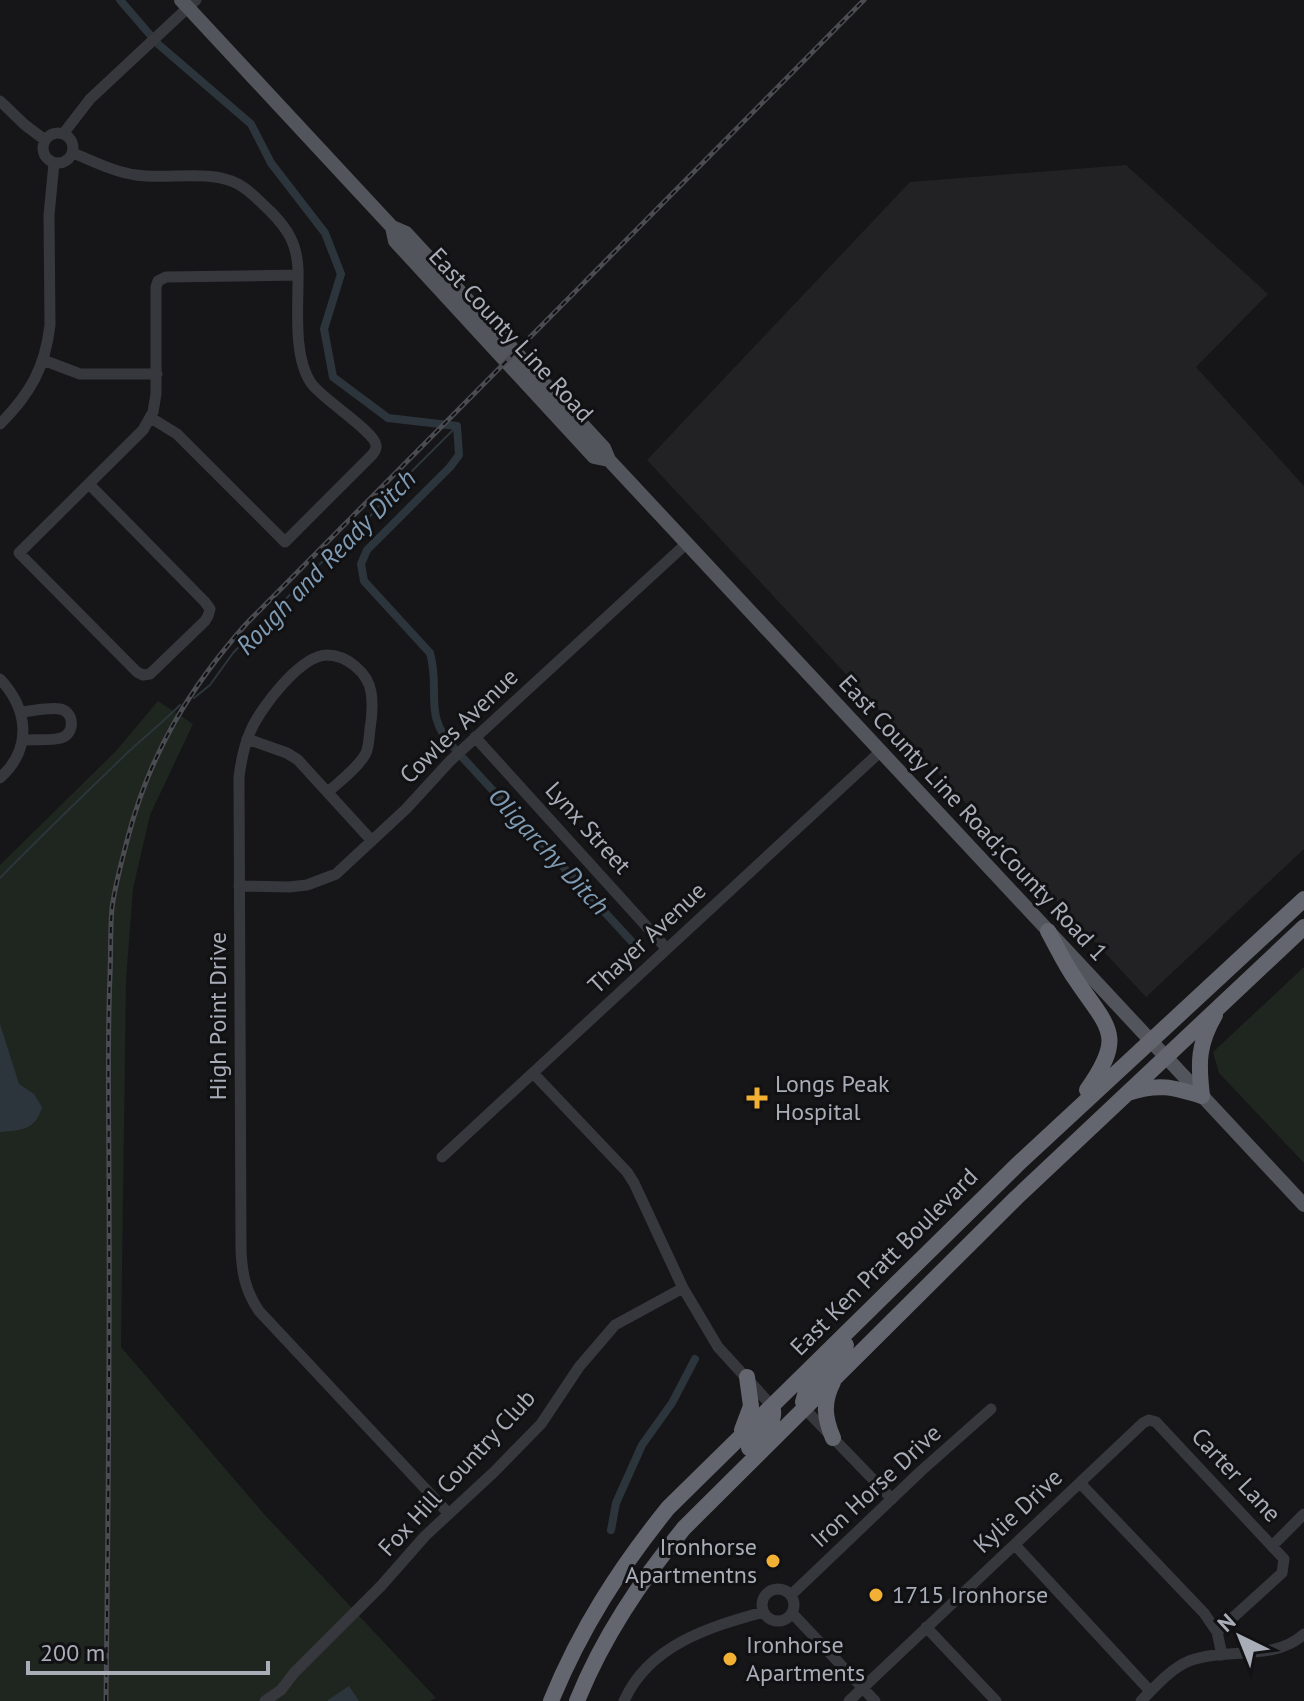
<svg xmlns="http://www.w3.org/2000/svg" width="1304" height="1701" viewBox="0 0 1304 1701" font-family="'PT Sans',sans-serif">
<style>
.built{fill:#222225}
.green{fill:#1e261f}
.water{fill:#2c353c}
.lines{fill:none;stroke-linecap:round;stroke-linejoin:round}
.stream{stroke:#2c353c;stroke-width:2}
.canal{stroke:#2c353c;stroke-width:8}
.minor{stroke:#37383d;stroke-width:11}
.major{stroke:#53555c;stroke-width:14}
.highway{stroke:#63666e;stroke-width:16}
.rail-casing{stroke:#4a4c52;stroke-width:5}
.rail{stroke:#111113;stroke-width:2;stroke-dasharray:6;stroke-linecap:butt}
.poi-dot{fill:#f2b134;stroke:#111113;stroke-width:3}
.labels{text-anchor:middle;stroke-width:6;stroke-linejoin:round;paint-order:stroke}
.street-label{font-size:24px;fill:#a8adb8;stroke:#111113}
.poi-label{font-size:24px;fill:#a8adb8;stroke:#111113;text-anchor:start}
.water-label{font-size:26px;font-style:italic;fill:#7f9bb3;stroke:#111113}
</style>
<rect width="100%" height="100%" fill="#161618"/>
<path class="built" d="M 1126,165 L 1268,294 L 1196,367 L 1304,486 L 1304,849 L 1146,997 L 647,460 L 910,182 Z"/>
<path class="green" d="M 158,701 L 193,724 L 150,815 L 133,889 L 126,980 L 121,1347 L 264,1514 L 436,1698 L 430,1701 L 0,1701 L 0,865 L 116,751 Z
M 1304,967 L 1304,1163 L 1219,1073 L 1213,1052 Z"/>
<path class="water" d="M 0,1024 L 19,1084 L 34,1094 L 42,1107 C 35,1131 21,1130 0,1132 Z
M 349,1686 L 359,1701 L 328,1701 L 328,1700 Z"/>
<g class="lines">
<path class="stream" d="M 194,698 L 210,685 L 233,653 L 321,563 L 365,522 L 390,493 L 457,426
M 0,878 C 41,836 83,796 125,755 C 143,738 162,723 180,705"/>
<path class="canal" d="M 120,0 L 158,44 L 251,124 L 271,163 L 325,233 L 341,274 L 324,329 L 333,377 L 388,418 L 457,426 L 459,455 L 450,467 L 367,550 L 361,564 L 364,581 L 430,653 C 441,691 422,715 454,748
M 463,758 L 634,944
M 611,1530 L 616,1503 L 642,1445 L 672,1403 L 695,1359"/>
<path class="minor" d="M 0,101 L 25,125 L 45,140
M43 148a15 15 0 1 1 30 0a15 15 0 1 1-30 0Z
M 63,134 L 90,99 L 196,0
M 73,153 C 93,161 114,172 136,175 C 167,180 210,169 238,184 C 250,190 260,202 270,211 C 288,229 297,244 298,269 C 299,302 292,355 311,383 C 322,399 374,431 376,445 C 377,450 374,452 372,455 L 285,542 L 177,434 L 151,418
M 43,360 L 80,374 L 157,374
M 0,424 C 30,394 45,368 50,325 L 49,215 L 54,163
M 89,484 L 205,602 L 210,609 L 208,616 L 205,621 L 150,674 L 143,675 L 137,672 L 19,553 L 143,430 L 153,412 L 156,394 L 156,287 L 158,281 L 166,277 L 298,275
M 0,679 C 28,709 33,748 0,778
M 21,712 C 33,711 49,707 60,709 C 75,712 75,734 61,738 C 50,741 34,739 22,740
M 475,737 L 667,949
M 247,739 L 287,753 L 298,760 L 372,841
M 328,792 C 340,781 358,768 366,753 C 369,746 369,737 370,729 C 372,717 373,704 371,692 C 368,673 347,655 327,655 C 301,655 261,707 251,730 C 244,745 241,761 239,777 L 241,1251 C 242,1274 246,1292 259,1311 L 449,1514
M 239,886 L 289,887 L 307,885 L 336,874 L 406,809 L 450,761 L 687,543
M 533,1073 L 627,1172 L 634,1183 L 683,1288 L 718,1347 L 772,1406
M 442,1157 L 881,751
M 804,1408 L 892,1499
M 1080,1483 L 1204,1613 L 1217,1632 L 1222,1655
M 1015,1545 L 1150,1691
M 1272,1546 L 1304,1514
M762 1605a16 16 0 1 1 32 0a16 16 0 1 1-32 0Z
M 791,1595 L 921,1471 L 991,1409
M 792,1613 L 875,1701
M 926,1627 L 996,1701
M 265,1701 L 281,1690 L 294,1673 L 381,1586 L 425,1536 L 494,1472 L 541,1424 L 579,1367 L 615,1325 L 683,1288
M 624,1701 C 649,1645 709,1627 763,1612
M 849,1701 L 1143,1423 L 1149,1420 L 1156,1422 L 1284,1559 L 1282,1573 L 1217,1632
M 1141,1701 C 1155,1687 1170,1669 1189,1661 C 1225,1647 1274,1662 1304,1634"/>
<path class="major" d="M 181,0 L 392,227 L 406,233 L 604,448 L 609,460 L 1304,1205
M 392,227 L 395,241 L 594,457 L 609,460"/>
<path class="highway" d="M 1048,931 C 1057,947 1065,965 1076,980 C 1109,1029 1126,1035 1087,1090
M 1128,1093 C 1158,1083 1173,1087 1202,1096 C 1198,1063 1198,1044 1215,1015
M 803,1402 L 806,1391 L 846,1345
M 742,1430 L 751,1406 L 747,1377
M 833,1438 C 824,1417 823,1402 833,1382
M 749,1448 C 760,1436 778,1423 772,1406
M 551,1701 C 581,1628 619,1569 668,1508 L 1018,1164 L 1304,899
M 577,1701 C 603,1637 640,1582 684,1528 L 1016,1198 L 1304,927"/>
<g class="rail-casing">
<path id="rail" d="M 106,1701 C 108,1532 110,1362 109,1193 C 109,1120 107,1047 110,975 C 111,953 110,930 112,908 C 115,885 122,860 128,837 C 150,753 190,687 247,623 L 864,0"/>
</g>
<use href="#rail" class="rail"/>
</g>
<g class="poi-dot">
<path d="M753 1086h8v8h8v8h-8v8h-8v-8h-8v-8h8z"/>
<circle cx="773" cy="1561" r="8"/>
<circle cx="876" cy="1595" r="8"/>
<circle cx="730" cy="1659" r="8"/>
</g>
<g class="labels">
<g class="street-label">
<text transform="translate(511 335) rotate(47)" y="8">East County Line Road</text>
<text transform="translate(459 726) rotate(-44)" y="8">Cowles Avenue</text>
<text transform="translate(973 818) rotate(47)" y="8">East County Line Road;County Road 1</text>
<text transform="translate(588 828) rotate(48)" y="8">Lynx Street</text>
<text transform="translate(647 938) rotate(-43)" y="8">Thayer Avenue</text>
<text transform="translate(218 1016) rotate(-90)" y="8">High Point Drive</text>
<text transform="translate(884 1262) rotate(-45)" y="8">East Ken Pratt Boulevard</text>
<text transform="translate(457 1473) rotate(-47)" y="8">Fox Hill Country Club</text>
<text transform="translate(1236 1475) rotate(47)" y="8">Carter Lane</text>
<text transform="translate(876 1486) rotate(-43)" y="8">Iron Horse Drive</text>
<text transform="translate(1018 1511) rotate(-43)" y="8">Kylie Drive</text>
</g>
<g class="poi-label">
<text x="775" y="1092">Longs Peak<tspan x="775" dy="28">Hospital</tspan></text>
<text x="757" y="1555" text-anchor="end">Ironhorse<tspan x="757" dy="28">Apartmentns</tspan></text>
<text x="892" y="1603">1715 Ironhorse</text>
<text x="746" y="1653">Ironhorse<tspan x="746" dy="28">Apartments</tspan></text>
</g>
<g class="water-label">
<text transform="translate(326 562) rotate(-46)" y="9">Rough and Ready Ditch</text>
<text transform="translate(549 851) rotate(47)" y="9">Oligarchy Ditch</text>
</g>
</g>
<g transform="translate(1240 1637) rotate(317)" stroke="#111113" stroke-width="6" paint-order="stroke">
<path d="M0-6L14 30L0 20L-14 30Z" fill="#a8adb8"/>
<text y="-12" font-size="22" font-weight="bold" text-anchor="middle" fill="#a8adb8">N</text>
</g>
<path d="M28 1661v12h240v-12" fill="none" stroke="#a8adb8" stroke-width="4"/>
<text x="40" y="1661" font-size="24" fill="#a8adb8" stroke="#111113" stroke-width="6" paint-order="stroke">200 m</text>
</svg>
